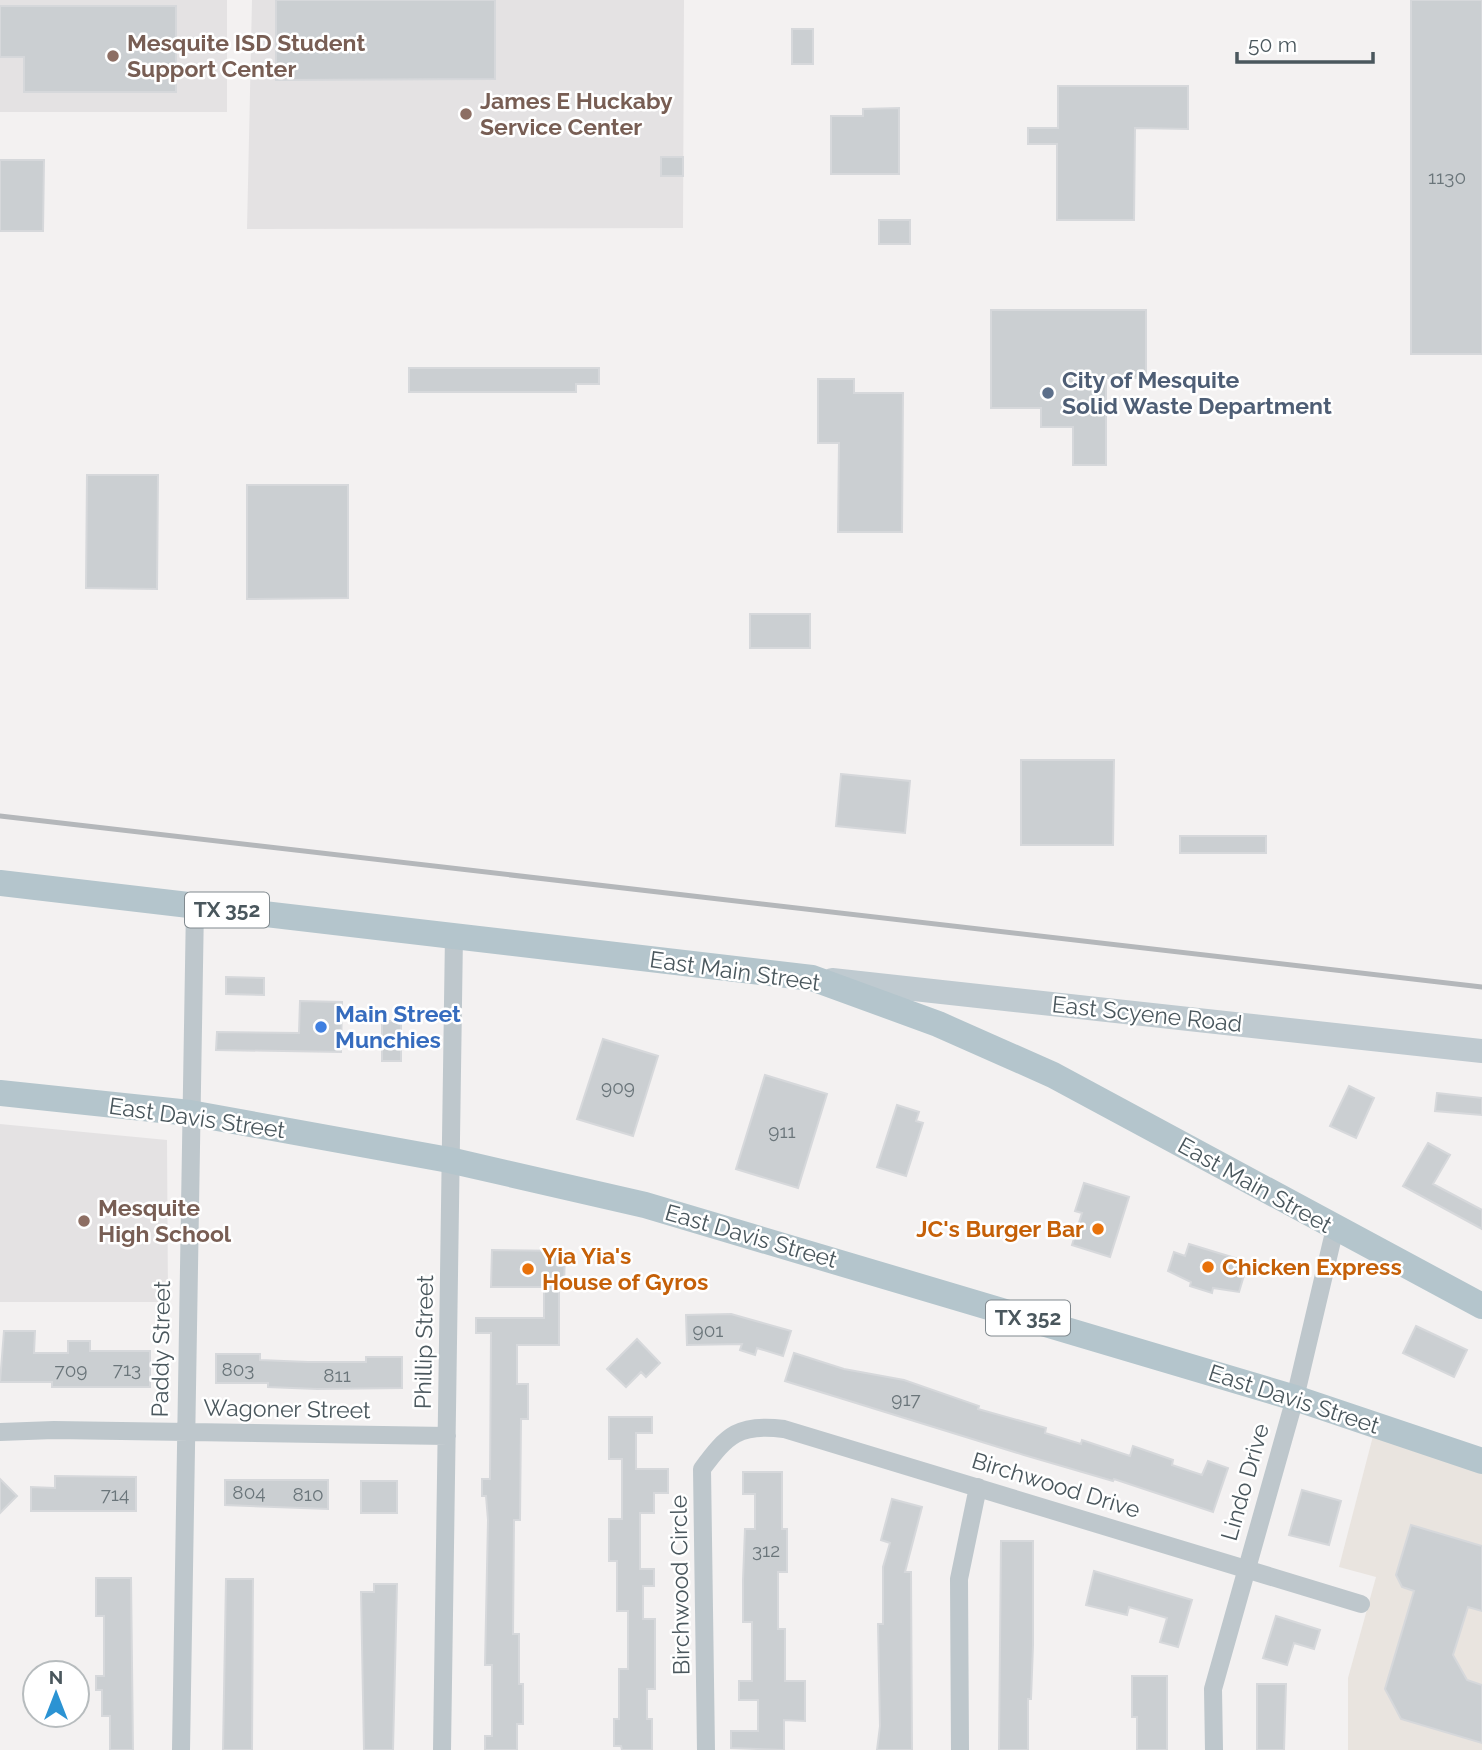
<svg xmlns="http://www.w3.org/2000/svg" width="1482" height="1750" viewBox="0 0 1482 1750" font-family="Raleway,sans-serif">
<style>
.commercial{fill:#e9e4df}
.education{fill:#e4e2e3}
.building{fill:#cbcfd2;stroke:#d6d8db;stroke-width:2}
.lines{fill:none;stroke-linecap:round;stroke-linejoin:round}
.street{stroke:#bec7cc;stroke-width:18}
.secondary{stroke:#bfcad0;stroke-width:24}
.primary{stroke:#b4c5cc;stroke-width:26}
.rail{stroke:#b4b7ba;stroke-width:5}
.education-dot{fill:#8d6e63;stroke:#fff;stroke-width:2.5}
.service-dot{fill:#5c6f8a;stroke:#fff;stroke-width:2.5}
.shop-dot{fill:#3f7fe0;stroke:#fff;stroke-width:2.5}
.food-dot{fill:#e8710a;stroke:#fff;stroke-width:2.5}
.labels{text-anchor:middle;stroke-width:5;stroke-linejoin:round;paint-order:stroke}
.number-label{font-size:19px;fill:#6a757a}
.shield{fill:#fff;stroke:#80898e;stroke-width:2}
.shield-label{font-size:21px;font-weight:bold;fill:#4a575d}
.education-label{font-size:23px;font-weight:bold;fill:#785e54;stroke:#fff;text-anchor:start}
.service-label{font-size:23px;font-weight:bold;fill:#4e5e75;stroke:#fff;text-anchor:start}
.street-label{font-size:23px;fill:#4a575d;stroke:#fff}
.shop-label{font-size:23px;font-weight:bold;fill:#366cbe;stroke:#fff;text-anchor:start}
.food-label{font-size:23px;font-weight:bold;fill:#c56008;stroke:#fff;text-anchor:start}
</style>
<rect width="100%" height="100%" fill="#f3f1f1"/>
<path class="commercial" d="M 1373,1436 L 1482,1466 L 1482,1750 L 1348,1750 L 1348,1678 L 1376,1577 L 1339,1567 Z"/>
<path class="education" d="M 0,0 L 227,0 L 227,112 L 0,112 Z
M 252,0 L 684,0 L 683,228 L 247,229 Z
M 0,1124 L 167,1140 L 168,1302 L 0,1302 Z"/>
<path class="building" d="M 276,0 L 495,0 L 495,79 L 276,80 Z
M 1411,0 L 1482,0 L 1482,354 L 1411,354 Z
M 0,6 L 176,6 L 176,92 L 24,92 L 24,57 L 0,57 Z
M 792,29 L 813,29 L 813,64 L 792,64 Z
M 1058,86 L 1188,86 L 1188,129 L 1135,128 L 1134,220 L 1057,220 L 1057,144 L 1028,144 L 1028,128 L 1058,128 Z
M 899,108 L 899,174 L 831,174 L 831,116 L 863,116 L 863,109 Z
M 661,157 L 683,157 L 683,176 L 661,176 Z
M 0,160 L 44,160 L 43,231 L 0,231 Z
M 879,220 L 910,220 L 910,244 L 879,244 Z
M 991,310 L 1146,310 L 1146,378 L 1106,378 L 1106,465 L 1073,465 L 1073,427 L 1041,427 L 1041,408 L 991,408 Z
M 409,368 L 599,368 L 599,384 L 576,384 L 576,392 L 409,392 Z
M 818,379 L 854,379 L 854,393 L 903,393 L 902,532 L 838,532 L 839,443 L 818,443 Z
M 87,475 L 158,475 L 157,589 L 86,588 Z
M 247,485 L 348,485 L 348,598 L 247,599 Z
M 750,614 L 810,614 L 810,648 L 750,648 Z
M 1021,760 L 1114,760 L 1113,845 L 1021,845 Z
M 841,774 L 910,781 L 905,833 L 836,826 Z
M 1180,836 L 1266,836 L 1266,853 L 1180,853 Z
M 226,977 L 264,978 L 264,995 L 226,994 Z
M 300,1001 L 342,1002 L 341,1052 L 216,1050 L 217,1032 L 299,1033 Z
M 382,1021 L 401,1021 L 401,1061 L 382,1061 Z
M 603,1039 L 658,1056 L 633,1136 L 577,1119 Z
M 765,1075 L 827,1094 L 798,1188 L 736,1169 Z
M 1349,1086 L 1374,1098 L 1356,1138 L 1330,1126 Z
M 1437,1093 L 1482,1098 L 1482,1115 L 1435,1111 Z
M 897,1105 L 919,1112 L 916,1121 L 923,1123 L 906,1176 L 877,1167 Z
M 1428,1143 L 1450,1155 L 1433,1184 L 1482,1210 L 1482,1229 L 1403,1186 Z
M 1084,1183 L 1129,1197 L 1110,1257 L 1072,1245 L 1082,1213 L 1075,1211 Z
M 1189,1244 L 1248,1262 L 1239,1292 L 1213,1288 L 1212,1293 L 1190,1286 L 1191,1282 L 1168,1271 L 1174,1252 L 1185,1256 Z
M 492,1250 L 565,1251 L 564,1288 L 559,1288 L 559,1345 L 517,1345 L 517,1384 L 528,1384 L 528,1419 L 521,1419 L 520,1520 L 514,1520 L 513,1634 L 519,1634 L 519,1684 L 523,1684 L 523,1724 L 517,1724 L 517,1750 L 485,1750 L 485,1736 L 492,1736 L 492,1665 L 485,1665 L 488,1520 L 486,1496 L 482,1496 L 482,1479 L 490,1479 L 491,1333 L 476,1333 L 476,1318 L 544,1318 L 544,1287 L 491,1287 Z
M 731,1314 L 791,1331 L 783,1356 L 757,1348 L 755,1355 L 740,1350 L 742,1344 L 687,1345 L 686,1315 Z
M 1416,1326 L 1467,1350 L 1454,1377 L 1403,1353 Z
M 4,1331 L 35,1331 L 34,1353 L 68,1353 L 68,1341 L 90,1341 L 90,1351 L 150,1351 L 150,1387 L 52,1387 L 52,1382 L 0,1382 Z
M 637,1339 L 660,1363 L 646,1377 L 641,1372 L 626,1387 L 607,1369 Z
M 794,1353 L 844,1369 L 904,1380 L 979,1406 L 978,1409 L 1046,1428 L 1045,1433 L 1081,1444 L 1082,1440 L 1130,1456 L 1133,1446 L 1173,1460 L 1172,1465 L 1202,1475 L 1208,1461 L 1228,1468 L 1213,1512 L 1114,1479 L 1113,1481 L 1024,1455 L 785,1381 Z
M 216,1354 L 260,1354 L 260,1360 L 308,1362 L 366,1362 L 366,1357 L 402,1357 L 402,1388 L 317,1389 L 268,1387 L 268,1383 L 216,1383 Z
M 609,1417 L 652,1417 L 652,1433 L 636,1433 L 636,1469 L 668,1469 L 668,1493 L 654,1493 L 654,1513 L 640,1513 L 640,1569 L 654,1569 L 654,1586 L 643,1586 L 643,1619 L 655,1619 L 655,1689 L 647,1689 L 647,1719 L 652,1719 L 652,1750 L 622,1750 L 621,1746 L 614,1746 L 614,1719 L 619,1719 L 619,1669 L 628,1669 L 628,1611 L 617,1611 L 617,1561 L 609,1561 L 609,1519 L 622,1519 L 622,1459 L 609,1459 Z
M 743,1472 L 782,1472 L 782,1529 L 787,1529 L 787,1572 L 778,1572 L 778,1629 L 785,1629 L 785,1681 L 805,1681 L 805,1721 L 784,1720 L 784,1750 L 731,1748 L 731,1731 L 758,1731 L 758,1700 L 739,1700 L 739,1681 L 752,1681 L 752,1622 L 743,1622 L 743,1580 L 745,1529 L 755,1529 L 755,1494 L 743,1494 Z
M 55,1476 L 136,1477 L 136,1511 L 31,1511 L 31,1487 L 55,1488 Z
M 0,1479 L 17,1496 L 0,1513 Z
M 225,1480 L 328,1480 L 328,1509 L 225,1505 Z
M 361,1481 L 397,1481 L 397,1513 L 361,1513 Z
M 1302,1490 L 1341,1501 L 1329,1545 L 1289,1535 Z
M 892,1499 L 922,1507 L 905,1572 L 911,1572 L 912,1750 L 877,1750 L 880,1726 L 878,1624 L 883,1624 L 883,1567 L 890,1543 L 881,1540 Z
M 1411,1525 L 1482,1546 L 1482,1611 L 1468,1607 L 1453,1655 L 1467,1680 L 1482,1685 L 1482,1743 L 1401,1719 L 1385,1689 L 1414,1591 L 1402,1587 L 1396,1575 Z
M 1001,1541 L 1033,1541 L 1033,1645 L 1031,1699 L 1028,1699 L 1028,1750 L 999,1750 Z
M 1094,1571 L 1192,1600 L 1178,1647 L 1160,1642 L 1167,1618 L 1129,1607 L 1127,1615 L 1086,1605 Z
M 96,1578 L 131,1578 L 133,1750 L 110,1750 L 110,1716 L 102,1716 L 102,1690 L 96,1690 L 96,1676 L 104,1676 L 104,1616 L 96,1616 Z
M 226,1579 L 253,1579 L 252,1750 L 223,1750 Z
M 374,1584 L 397,1584 L 393,1750 L 364,1750 L 361,1592 L 374,1592 Z
M 1276,1616 L 1320,1630 L 1314,1649 L 1294,1643 L 1287,1665 L 1263,1658 Z
M 1132,1676 L 1167,1676 L 1167,1750 L 1137,1750 L 1137,1717 L 1132,1717 Z
M 1257,1684 L 1286,1684 L 1284,1750 L 1257,1750 Z"/>
<g class="lines">
<path class="street" d="M 0,1432 L 54,1430 L 447,1436
M 181,1750 L 195,906
M 442,1750 L 454,935
M 706,1750 L 702,1469 C 727,1435 739,1423 784,1429 L 1361,1604
M 960,1750 L 959,1579 L 978,1487
M 1214,1750 L 1213,1689 L 1295,1398 L 1335,1228"/>
<path class="secondary" d="M 832,980 L 1482,1051"/>
<path class="primary" d="M 0,883 L 812,978 L 938,1024 L 1053,1075 L 1482,1306
M 0,1093 L 190,1113 L 449,1160 L 645,1205 L 1295,1398 L 1482,1461"/>
<path class="rail" d="M 0,816 L 1482,987"/>
</g>
<g class="education-dot">
<circle cx="113" cy="56" r="7"/>
<circle cx="466" cy="114" r="7"/>
<circle cx="84" cy="1221" r="7"/>
</g>
<circle class="service-dot" cx="1048" cy="393" r="7"/>
<circle class="shop-dot" cx="321" cy="1027" r="7"/>
<g class="food-dot">
<circle cx="1098" cy="1229" r="7"/>
<circle cx="1208" cy="1267" r="7"/>
<circle cx="528" cy="1269" r="7"/>
</g>
<g class="labels">
<g class="number-label">
<text x="1447" y="184">1130</text>
<text x="618" y="1094">909</text>
<text x="782" y="1138">911</text>
<text x="708" y="1337">901</text>
<text x="127" y="1376">713</text>
<text x="238" y="1376">803</text>
<text x="71" y="1377">709</text>
<text x="337" y="1382">811</text>
<text x="906" y="1406">917</text>
<text x="249" y="1499">804</text>
<text x="115" y="1501">714</text>
<text x="308" y="1501">810</text>
<text x="766" y="1557">312</text>
</g>
<g class="shield">
<rect x="185" y="892.5" width="84" height="35" rx="5"/>
<rect x="986" y="1300.5" width="84" height="35" rx="5"/>
</g>
<g class="shield-label">
<text x="227" y="917">TX 352</text>
<text x="1028" y="1325">TX 352</text>
</g>
<g class="education-label">
<text x="127" y="51">Mesquite ISD Student<tspan x="127" dy="26">Support Center</tspan></text>
<text x="480" y="109">James E Huckaby<tspan x="480" dy="26">Service Center</tspan></text>
<text x="98" y="1216">Mesquite<tspan x="98" dy="26">High School</tspan></text>
</g>
<g class="service-label">
<text x="1062" y="388">City of Mesquite<tspan x="1062" dy="26">Solid Waste Department</tspan></text>
</g>
<g class="street-label">
<text transform="translate(735 971) rotate(8)" y="8">East Main Street</text>
<text transform="translate(1147 1014) rotate(6)" y="8">East Scyene Road</text>
<text transform="translate(197 1118) rotate(8)" y="8">East Davis Street</text>
<text transform="translate(1255 1185) rotate(29)" y="8">East Main Street</text>
<text transform="translate(751 1236) rotate(16)" y="8">East Davis Street</text>
<text transform="translate(424 1342) rotate(-89)" y="8">Phillip Street</text>
<text transform="translate(161 1349) rotate(-89)" y="8">Paddy Street</text>
<text transform="translate(1294 1399) rotate(18)" y="8">East Davis Street</text>
<text transform="translate(287 1409) rotate(1)" y="8">Wagoner Street</text>
<text transform="translate(1245 1482) rotate(-74)" y="8">Lindo Drive</text>
<text transform="translate(1056 1485) rotate(17)" y="8">Birchwood Drive</text>
<text transform="translate(680 1585) rotate(-91)" y="8">Birchwood Circle</text>
</g>
<g class="shop-label">
<text x="335" y="1022">Main Street<tspan x="335" dy="26">Munchies</tspan></text>
</g>
<g class="food-label">
<text x="1084" y="1237" text-anchor="end">JC's Burger Bar</text>
<text x="542" y="1264">Yia Yia's<tspan x="542" dy="26">House of Gyros</tspan></text>
<text x="1222" y="1275">Chicken Express</text>
</g>
</g>
<g transform="translate(56 1694)"><circle r="33" fill="#ffffff" stroke="#b7bcbe" stroke-width="2"/>
<path d="M0-5L12 26L0 18L-12 26Z" fill="#2b93d3"/>
<text y="-10" font-size="19" font-weight="bold" text-anchor="middle" fill="#4a575d">N</text>
</g>
<path d="M1237 52v10h136v-10" fill="none" stroke="#4a575d" stroke-width="3.5"/>
<text x="1248" y="52" font-size="21" fill="#4a575d" stroke="#ffffff" stroke-width="5" paint-order="stroke">50 m</text>
</svg>
